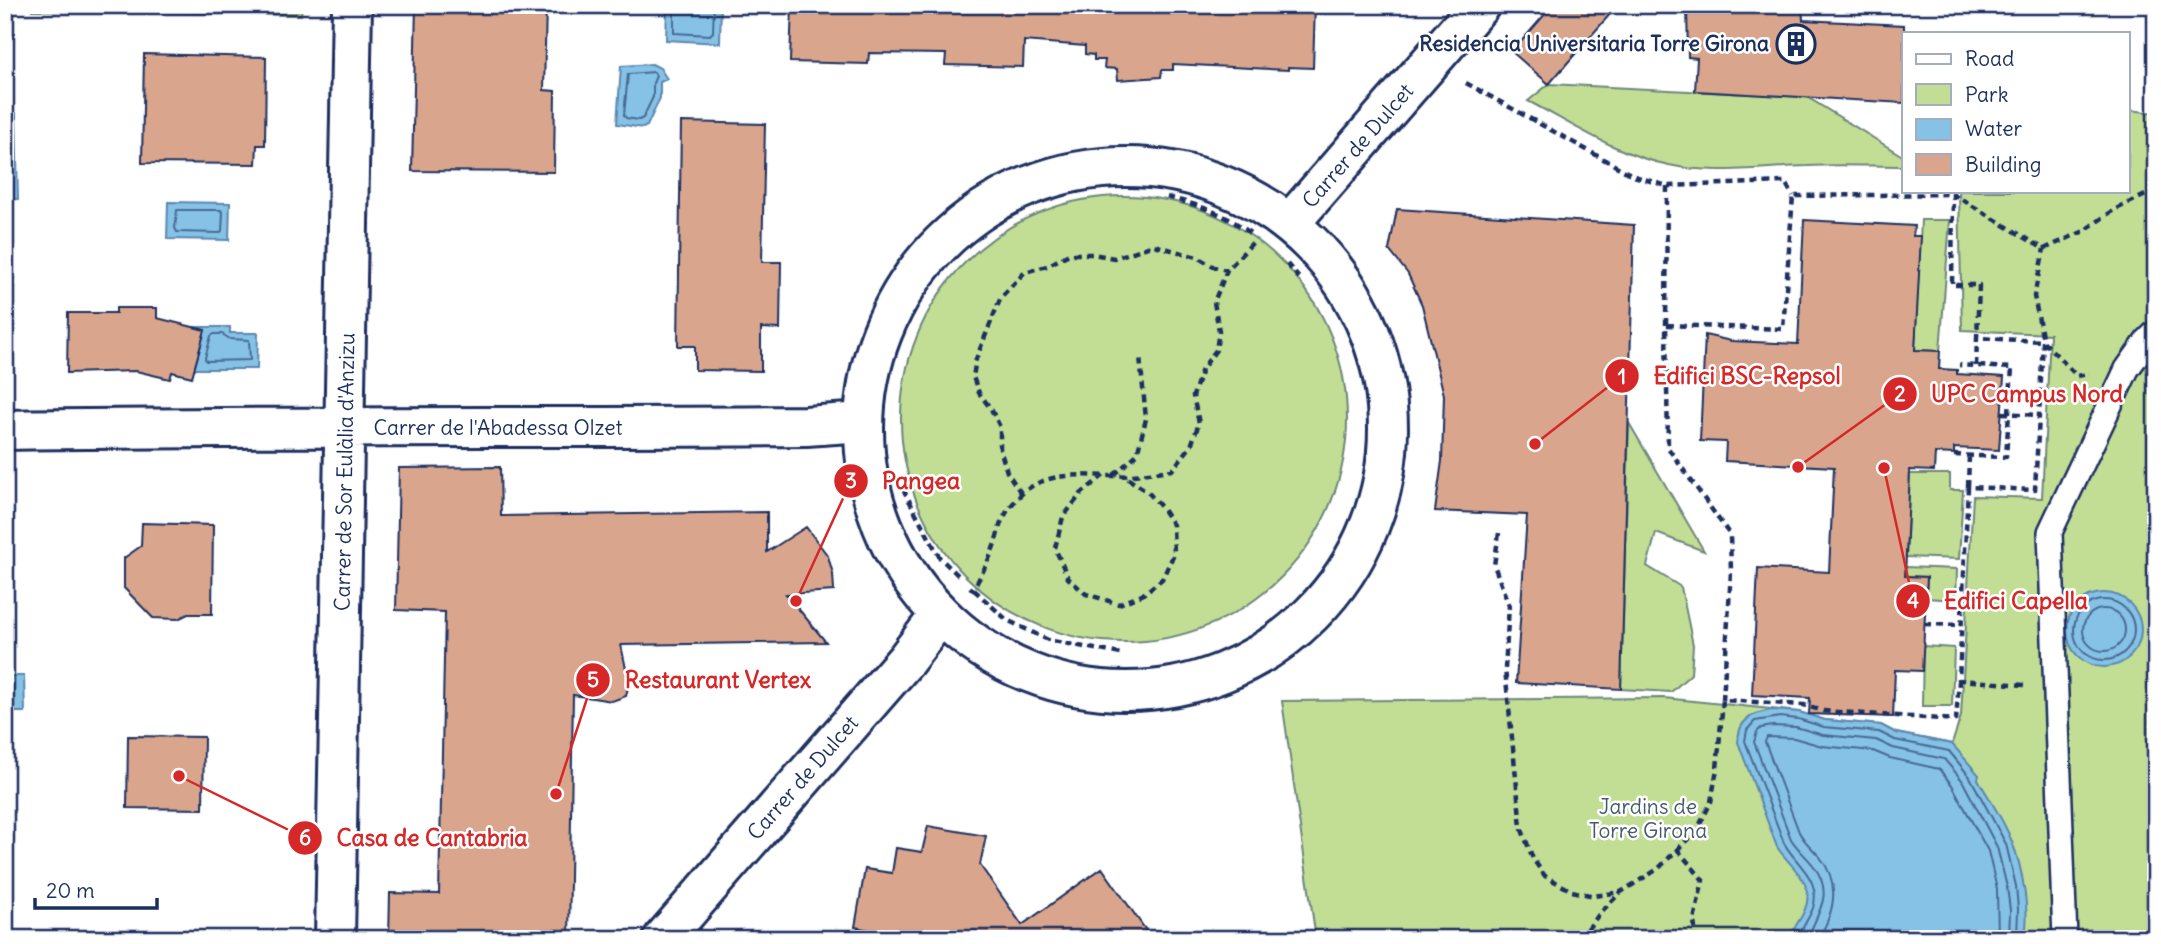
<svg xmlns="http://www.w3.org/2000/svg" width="2161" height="944" viewBox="0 0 2161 944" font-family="Delius,sans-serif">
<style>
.green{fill:#c2de95;stroke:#6e867a;stroke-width:2}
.water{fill:#86c2e5;stroke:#5b87af;stroke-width:2}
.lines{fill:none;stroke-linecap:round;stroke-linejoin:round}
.shore{stroke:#466a94;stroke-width:2}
.building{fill:#d9a68d;stroke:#1b2f5e;stroke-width:2}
.lane-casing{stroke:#1b2f5e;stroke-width:28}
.street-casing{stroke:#1b2f5e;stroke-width:44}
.path{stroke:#1b2f5e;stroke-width:4.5;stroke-dasharray:7 5;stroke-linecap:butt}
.lane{stroke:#fff;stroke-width:23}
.street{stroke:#fff;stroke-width:38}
.labels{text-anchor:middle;stroke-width:5;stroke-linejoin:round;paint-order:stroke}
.poi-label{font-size:21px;font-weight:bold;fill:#1b2f5e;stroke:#fff;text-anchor:end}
.street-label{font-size:21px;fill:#1b2f5e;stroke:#fff}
.park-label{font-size:21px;fill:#455b6c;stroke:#fff}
.leader{fill:none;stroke:#d62828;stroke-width:2.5}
.callout-dot{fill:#d62828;stroke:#fff;stroke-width:2.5}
.mark-label{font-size:21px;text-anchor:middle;font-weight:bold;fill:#fff}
.callout-label{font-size:23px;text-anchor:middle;font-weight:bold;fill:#d62828;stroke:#fff;stroke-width:5;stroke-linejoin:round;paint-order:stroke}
</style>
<rect width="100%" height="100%" fill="#fff"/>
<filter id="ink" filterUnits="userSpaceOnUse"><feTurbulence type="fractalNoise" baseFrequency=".0143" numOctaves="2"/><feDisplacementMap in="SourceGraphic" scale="14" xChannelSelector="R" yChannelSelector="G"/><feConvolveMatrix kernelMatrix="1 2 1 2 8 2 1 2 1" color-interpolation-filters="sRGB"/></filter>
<g filter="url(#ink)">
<path class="green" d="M 32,5 L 302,5 L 301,15 L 32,10 Z
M 1549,84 L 1807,97 L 1904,157 L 1904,166 C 1872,166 1839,164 1808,166 C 1762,167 1714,175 1669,165 C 1618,155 1574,125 1528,101 Z
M 2128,110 L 2156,113 L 2156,939 L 1316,939 L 1282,701 L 1664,698 L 1799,712 L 1825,720 L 1881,725 L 1896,733 L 1952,744 L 1961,716 L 1973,496 L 2042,498 L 2050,334 L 1962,330 L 1959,191 L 2128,191 Z
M901 419a223 223 0 1 1 446 0a223 223 0 1 1-446 0Z
M 1921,220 L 1950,220 L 1940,351 L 1915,350 Z
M 1629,423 L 1704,551 L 1656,533 L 1647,566 L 1681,587 L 1693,645 L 1691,674 L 1671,692 L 1621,689 Z
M 1910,474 L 1950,474 L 1950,490 L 1963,490 L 1959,559 L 1906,557 Z
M 1905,567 L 1957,569 L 1956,600 L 1926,598 L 1927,577 L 1905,576 Z
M 1923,646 L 1954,648 L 1952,706 L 1922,706 Z"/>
<path class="water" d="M 667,5 L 721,5 L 720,43 L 666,40 Z
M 652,64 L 660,68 L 667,79 L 660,82 L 660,98 L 647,126 L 643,128 L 617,124 L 621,66 Z
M 16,113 L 18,199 L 5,200 L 5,114 Z
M 168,202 L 230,203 L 229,240 L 167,239 Z
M 190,327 L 230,327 L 230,333 L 258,333 L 257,369 L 194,369 L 205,331 Z
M2067 630a37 37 0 1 1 74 0a37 37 0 1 1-74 0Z
M 5,676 L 24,676 L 25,712 L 5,712 Z
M 1772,710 L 1799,712 L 1825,720 L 1881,725 L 1896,733 L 1952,744 L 1979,775 L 1978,779 C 1989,799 2004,820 2012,842 C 2022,866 2031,914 2024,939 L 1790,939 C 1793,927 1801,920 1805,909 C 1816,882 1790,867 1777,847 L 1738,742 C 1738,720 1752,713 1772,710 Z
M 5,836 L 13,836 L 13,887 L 5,888 Z"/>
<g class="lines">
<path class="shore" d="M 674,5 L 674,33 L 710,35 L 713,32 L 714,5
M 654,72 L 656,76 L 653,83 L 653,97 L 643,118 L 639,120 L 626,118 L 624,115 L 628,74 Z
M 5,120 L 9,124 L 11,189 L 5,193
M 177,210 L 221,210 L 223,213 L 222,231 L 219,233 L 177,232 L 175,228 Z
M 214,334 L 222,334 L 230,339 L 249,340 L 250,360 L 206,361 L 205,358 L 211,336 Z
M2074 630a30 30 0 1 1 60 0a30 30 0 1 1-60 0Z
M2083 630a21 21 0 1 1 42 0a21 21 0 1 1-42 0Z
M 1798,939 C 1801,928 1809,919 1813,908 C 1822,879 1796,865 1784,843 L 1745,741 L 1747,730 L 1755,721 L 1780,717 L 1798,719 L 1824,727 L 1879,732 L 1895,740 L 1949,751 L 1970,777 L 2006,844 L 2016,886 L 2018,909 L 2017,939
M 1807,939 C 1818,912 1835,894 1813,865 C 1806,856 1798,850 1791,839 L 1754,742 L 1757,732 L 1761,728 L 1773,726 L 1796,727 L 1823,735 L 1876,740 L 1893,748 L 1944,759 L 1962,780 L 1997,847 L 2007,887 L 2010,910 L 2009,939
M 1818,939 C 1835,912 1841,884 1820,857 C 1812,848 1805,843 1799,832 L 1765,742 L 1767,737 L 1794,738 L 1822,746 L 1873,751 L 1890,758 L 1939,769 L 1952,785 L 1988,851 L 1997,889 L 1998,939"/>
</g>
<path class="building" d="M 416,5 L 546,5 L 544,90 L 555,91 L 554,172 L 412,171 Z
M 792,5 L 1315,5 L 1313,68 L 1288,67 L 1288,70 L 1173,64 L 1173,70 L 1162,70 L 1161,77 L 1118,80 L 1117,69 L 1104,68 L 1105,60 L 1094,60 L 1094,55 L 1085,54 L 1085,46 L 1024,41 L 1023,67 L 945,65 L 946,54 L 869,53 L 868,64 L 790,62 Z
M 1553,5 L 1618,5 L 1549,84 L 1512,52 Z
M 1687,5 L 1802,5 L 1803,20 L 1904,25 L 1904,103 L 1695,91 L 1697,58 L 1688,57 Z
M 144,54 L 266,57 L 265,145 L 257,145 L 256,164 L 142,163 Z
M 681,122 L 765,124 L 762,262 L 781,262 L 780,329 L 761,328 L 761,371 L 695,370 L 695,346 L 678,346 Z
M 1397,209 L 1634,225 L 1621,689 L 1516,683 L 1527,515 L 1435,511 L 1442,461 L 1444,395 L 1422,305 L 1408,274 L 1389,250 Z
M 1804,220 L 1914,226 L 1913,236 L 1921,236 L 1915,350 L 1940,351 L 1939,369 L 1957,370 L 1957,374 L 2004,377 L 1999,450 L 1954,448 L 1954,454 L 1935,453 L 1934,471 L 1910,470 L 1905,576 L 1927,577 L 1922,671 L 1895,670 L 1893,717 L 1809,714 L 1810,698 L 1752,695 L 1758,568 L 1829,572 L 1834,467 L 1725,461 L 1726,442 L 1700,441 L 1705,335 L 1731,341 L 1798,344 Z
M 116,308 L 157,308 L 157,318 L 205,330 L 192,377 L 172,372 L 170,379 L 136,371 L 67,373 L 68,313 L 116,313 Z
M 500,467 L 501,516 L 767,512 L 767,552 L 806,527 L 828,556 L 833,574 L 834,591 L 786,594 L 826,642 L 621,645 L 629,683 L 626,696 L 612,701 L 573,695 L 569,939 L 389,939 L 390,893 L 439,894 L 445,612 L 396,610 L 399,468 Z
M 142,523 L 213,525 L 212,614 L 188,614 L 178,619 L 153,618 L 124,588 L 124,558 L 141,546 Z
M 128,736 L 204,737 L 203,809 L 127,808 Z
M 928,826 L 986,836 L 980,865 L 1022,925 L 1102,868 L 1152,939 L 888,939 L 884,933 L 855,927 L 865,869 L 892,873 L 896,848 L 922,852 Z"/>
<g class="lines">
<g class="lane-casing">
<path id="lane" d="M 2065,939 L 2050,532 L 2127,369 L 2147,341 L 2156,332"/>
</g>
<g class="street-casing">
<path id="street" d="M864 429a262 262 0 1 1 524 0a262 262 0 1 1-524 0Z
M 1290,223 L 1480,5
M 5,430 C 272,426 539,428 806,426 L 864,422
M 335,939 L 352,5
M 663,939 L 906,660 L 940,615"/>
</g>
<path class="path" d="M 1466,83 L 1634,176 L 1667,186 L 1785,182 L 1793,196
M 1953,192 L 1952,285 L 1979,285 L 1977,338 L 2043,341 L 2077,376 L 2089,374
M 1167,197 C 1198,205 1225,213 1250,233
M 1287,264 L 1299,278
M 1666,325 L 1667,186
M 1976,366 L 1977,338
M 2002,413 L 2039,415
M 1954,455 L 2006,457 L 2012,368 L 1959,365
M 1104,475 L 1081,494 L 1063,517 L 1055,548 L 1068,578 L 1086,594 L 1119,604 L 1142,595 L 1162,579 L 1174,554 L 1173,525 L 1162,508 L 1147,491 L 1122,475
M 1114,475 L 1137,454 L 1146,419 L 1140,357
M 1968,487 L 1969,456
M 903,489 L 940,558 L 961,578
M 1021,493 L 1007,472 L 1000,449 L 1000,427 L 991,409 L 979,393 L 973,377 L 976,359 L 1001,297 L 1025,272 L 1047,266 L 1069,254 L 1093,254 L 1114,258 L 1154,245 L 1197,257 L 1214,267 L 1227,270
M 1499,533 L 1494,565 L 1509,606 L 1505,669 L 1521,827 L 1533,859 L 1545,876 L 1572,891 L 1594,896 L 1620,892
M 970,587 L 973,590 C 981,575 989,561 994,546 C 998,536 999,524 1005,515 C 1032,470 1067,475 1113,476 C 1133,476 1153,472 1172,470 L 1191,446 L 1199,423 L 1193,396 L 1202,369 L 1216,350 L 1219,331 L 1214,302 L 1227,270 L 1254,241
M 974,590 L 1007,620 L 1048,640 L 1121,654
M 1925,624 L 1961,625
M 2024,685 L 1959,680 L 1968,487 L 2035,490 L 2043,341 L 2034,296 L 2044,249
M 1723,700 L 1731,572 L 1730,535 L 1668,448 L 1666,325 L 1783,329 L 1793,196 L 1953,194 L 2044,249 L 2082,232 L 2114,210 L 2156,190
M 1677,849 L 1703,880 L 1694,920 L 1696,939
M 1580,939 L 1600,913 L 1621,892 L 1658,869 L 1697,830 L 1711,802 L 1717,769 L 1723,700 L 1804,705 L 1823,711 L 1956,720 L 1959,681"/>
<use href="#lane" class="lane"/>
<use href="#street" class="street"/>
</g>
</g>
<defs>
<g id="building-ring" transform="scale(2.0125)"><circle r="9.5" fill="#fff" stroke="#1b2f5e" stroke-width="1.5"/><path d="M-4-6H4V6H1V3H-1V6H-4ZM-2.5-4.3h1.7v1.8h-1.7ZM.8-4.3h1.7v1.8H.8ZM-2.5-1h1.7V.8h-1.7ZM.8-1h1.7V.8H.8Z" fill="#1b2f5e"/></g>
</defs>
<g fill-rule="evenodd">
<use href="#building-ring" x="1796" y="44"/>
</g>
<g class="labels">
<g class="poi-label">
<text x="1769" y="51">Residencia Universitaria Torre Girona</text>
</g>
<g class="street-label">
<text transform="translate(1358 146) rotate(-49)" y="7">Carrer de Dulcet</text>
<text x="498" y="435">Carrer de l'Abadessa Olzet</text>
<text transform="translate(345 472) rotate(-89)" y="7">Carrer de Sor Eulàlia d'Anzizu</text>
<text transform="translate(803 778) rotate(-49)" y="7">Carrer de Dulcet</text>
</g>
<g class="park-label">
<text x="1648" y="814">Jardins de<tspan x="1648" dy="24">Torre Girona</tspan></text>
</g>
</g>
<path class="leader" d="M1535 444L1622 376M1798 467L1900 394M796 601L851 481M1884 468L1913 601M556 794L593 680M179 776L305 838"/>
<g class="callout-dot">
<circle cx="1535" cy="444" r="7"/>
<circle cx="1798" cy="467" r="7"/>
<circle cx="796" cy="601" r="7"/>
<circle cx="1884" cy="468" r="7"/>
<circle cx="556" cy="794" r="7"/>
<circle cx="179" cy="776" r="7"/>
<circle cx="1622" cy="376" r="18"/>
<circle cx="1900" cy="394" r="18"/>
<circle cx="851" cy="481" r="18"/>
<circle cx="1913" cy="601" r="18"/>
<circle cx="593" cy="680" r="18"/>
<circle cx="305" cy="838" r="18"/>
</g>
<g class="mark-label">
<text x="1622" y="384">1</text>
<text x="1900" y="401">2</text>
<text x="851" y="488">3</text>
<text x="1913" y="608">4</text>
<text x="593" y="687">5</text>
<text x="305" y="845">6</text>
</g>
<g class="callout-label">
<text x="1747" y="384">Edifici BSC-Repsol</text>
<text x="2027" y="402">UPC Campus Nord</text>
<text x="921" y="489">Pangea</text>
<text x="2016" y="609">Edifici Capella</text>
<text x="718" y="688">Restaurant Vertex</text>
<text x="432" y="846">Casa de Cantabria</text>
</g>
<rect width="2161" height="944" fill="none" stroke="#fff" stroke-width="28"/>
<rect x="14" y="14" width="2133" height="916" fill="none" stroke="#1b2f5e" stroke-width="2.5" filter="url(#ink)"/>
<rect x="1902" y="32" width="228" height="161" fill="#ffffff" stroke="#a4acbf" stroke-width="2"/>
<rect x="1916" y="54" width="35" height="10" fill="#ffffff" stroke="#a4acbf" stroke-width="2"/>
<text x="1965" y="66" font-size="21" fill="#1b2f5e">Road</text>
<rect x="1916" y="84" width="35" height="21" fill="#c2de95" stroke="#a4acbf" stroke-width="2"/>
<text x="1965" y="102" font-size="21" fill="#1b2f5e">Park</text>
<rect x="1916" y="119" width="35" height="21" fill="#86c2e5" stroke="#a4acbf" stroke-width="2"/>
<text x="1965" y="136" font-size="21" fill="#1b2f5e">Water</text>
<rect x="1916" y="154" width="35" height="21" fill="#d9a68d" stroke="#a4acbf" stroke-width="2"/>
<text x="1965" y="172" font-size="21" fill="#1b2f5e">Building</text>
<path d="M35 898v10h122v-10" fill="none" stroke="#1b2f5e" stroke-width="3.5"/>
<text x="46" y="898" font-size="21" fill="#1b2f5e" stroke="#ffffff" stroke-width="5" paint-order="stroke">20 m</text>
</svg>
